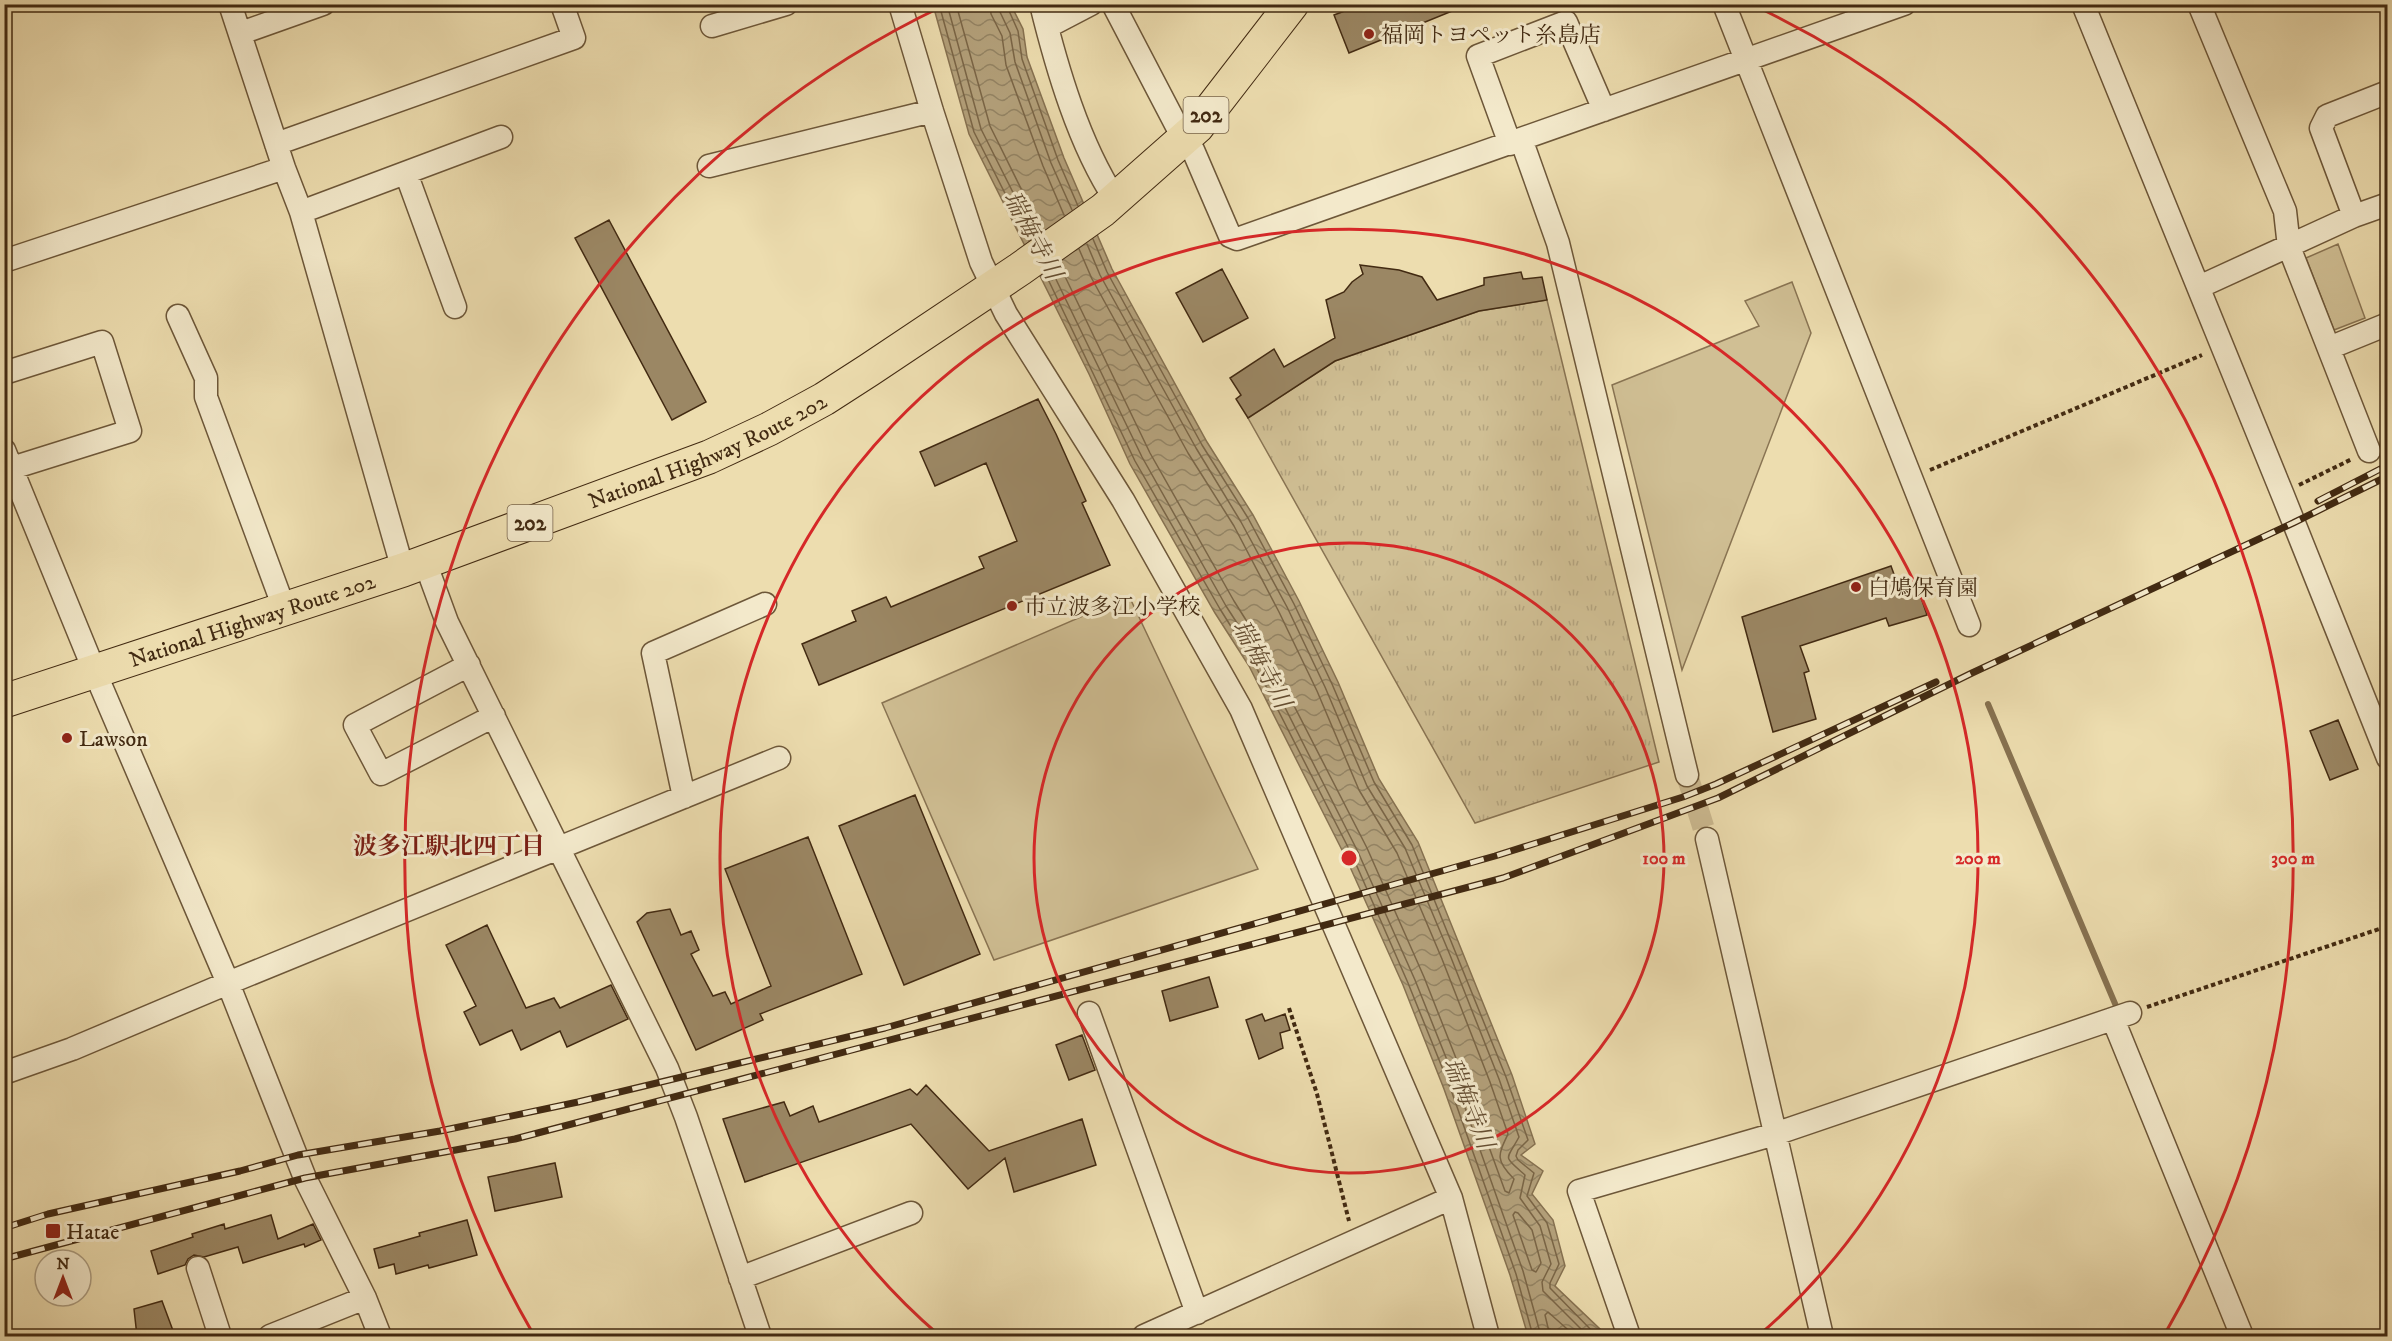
<svg xmlns="http://www.w3.org/2000/svg" width="2392" height="1341" viewBox="0 0 2392 1341" font-family="'IM FELL DW Pica','Noto Serif JP',serif">
<style>
.grass{fill:url(#grass-tufts);stroke:#897453;stroke-width:1.5}
.park{fill:#d0bf94;stroke:#897453;stroke-width:1.5}
.water{fill:url(#water-waves);stroke:#867150;stroke-width:1.5}
.lines{fill:none;stroke-linecap:round;stroke-linejoin:round}
.shore{stroke:#7a6546;stroke-width:1.5}
.stream{stroke:#867150;stroke-width:6}
.building{fill:#9b8764;stroke:#422a12;stroke-width:1.5}
.minor-tunnel{stroke:#cbb990;stroke-width:22;stroke-dasharray:22 11;stroke-linecap:butt}
.minor-casing{stroke:#6d5739;stroke-width:25}
.highway-casing{stroke:#422a12;stroke-width:35}
.path{stroke:#422a12;stroke-width:4;stroke-dasharray:4.5 3;stroke-linecap:butt}
.minor{stroke:#f3e9cb;stroke-width:22}
.highway{stroke:#edddaf;stroke-width:33}
.rail-casing{stroke:#422a12;stroke-width:7}
.rail{stroke:#f3e9cb;stroke-width:4.5;stroke-dasharray:14;stroke-linecap:butt}
.ring{fill:none;stroke:#d62828;stroke-width:3}
.poi-dot{fill:#8f2418;stroke:#f3e9cb;stroke-width:2}
.labels{text-anchor:middle;stroke-width:6;stroke-linejoin:round;paint-order:stroke}
.shield{fill:#f3e9cb;stroke:#77634a;stroke-width:1.5}
.shield-label{font-size:21px;font-weight:bold;fill:#422a12}
.poi-label{font-size:22px;fill:#422a12;stroke:#f3e9cb;text-anchor:start}
.street-label{font-size:22px;fill:#422a12;stroke:#f3e9cb}
.water-label{font-size:24px;font-style:italic;fill:#644d31;stroke:#f3e9cb}
.neighbourhood-label{font-size:24px;font-weight:bold;fill:#7a1f14;stroke:#f3e9cb}
.centre{fill:#d62828;stroke:#f3e9cb;stroke-width:3}
.ring-label{font-size:18px;text-anchor:middle;font-weight:bold;fill:#d62828;stroke:#f3e9cb;stroke-width:6;stroke-linejoin:round;paint-order:stroke}
</style>
<defs>
<pattern id="grass-tufts" width="24" height="20" patternUnits="userSpaceOnUse" patternTransform="scale(1.5)"><rect width="24" height="20" fill="#d0bf94"/><path d="M3 7l-1-3M5 7V3M7 7l1-3M15 17l-1-3M17 17v-4M19 17l1-3" fill="none" stroke="#b4a47f"/></pattern>
<pattern id="water-waves" width="16" height="10" patternUnits="userSpaceOnUse" patternTransform="scale(1.5)"><rect width="16" height="10" fill="#b3a07a"/><path d="M0 5q4-4 8 0t8 0" fill="none" stroke="#938363"/></pattern>
</defs>
<rect width="100%" height="100%" fill="#edddaf"/>
<filter id="stains"><feTurbulence type="fractalNoise" baseFrequency=".00333" numOctaves="4"/><feColorMatrix values="0 0 0 0 .2 0 0 0 0 .09 0 0 0 0 .02 0 0 0 .5 -.17"/></filter>
<radialGradient id="worn" r=".72"><stop offset=".6" stop-color="#630" stop-opacity="0"/><stop offset="1" stop-color="#630" stop-opacity=".3"/></radialGradient>
<path class="grass" d="M 1547,300 L 1659,762 L 1475,823 L 1248,418 L 1335,361 L 1479,311 Z"/>
<path class="park" d="M 2338,244 L 2365,318 L 2334,330 L 2306,258 Z
M 1792,282 L 1811,333 L 1682,670 L 1612,385 L 1759,326 L 1745,301 Z
M 1129,596 L 1258,869 L 994,960 L 882,703 Z"/>
<path class="water" d="M 933,5 L 1011,5 L 1023,29 L 1027,57 L 1064,158 L 1112,269 L 1207,442 L 1253,515 L 1299,601 L 1338,682 L 1379,779 L 1418,842 L 1512,1075 L 1535,1144 L 1521,1155 L 1543,1171 L 1532,1194 L 1553,1220 L 1565,1266 L 1555,1286 L 1602,1331 L 1603,1336 L 1528,1336 L 1510,1275 L 1444,1089 L 1403,985 L 1346,858 L 1249,666 L 1215,613 L 1130,464 L 1089,374 L 969,134 Z"/>
<g class="lines">
<path class="shore" d="M 939,4 L 974,132 L 1029,241
M 947,4 L 981,129 L 1035,236
M 956,4 L 990,126 L 1042,231
M 990,4 L 991,14 L 1002,36 L 1006,65 L 1043,166 L 1064,215
M 999,4 L 1000,12 L 1010,33 L 1015,62 L 1051,163 L 1072,210
M 1006,4 L 1018,31 L 1022,59 L 1058,160 L 1078,206
M 1093,239 L 1107,272 L 1202,445 L 1248,518 L 1294,604 L 1332,684 L 1374,782 L 1412,845 L 1506,1077 L 1528,1140 L 1518,1150 L 1516,1156 L 1518,1160 L 1534,1173 L 1527,1196 L 1547,1223 L 1559,1264 L 1550,1283 L 1550,1288 L 1597,1336
M 1087,244 L 1100,275 L 1196,448 L 1241,522 L 1287,607 L 1325,687 L 1367,786 L 1405,848 L 1450,955 L 1499,1079 L 1519,1137 C 1506,1161 1502,1155 1525,1175 L 1520,1198 L 1540,1226 L 1551,1264 L 1542,1282 L 1543,1291 L 1588,1336
M 1059,264 L 1150,453 L 1234,601 L 1268,655 L 1367,848 L 1424,977 L 1465,1081 L 1505,1191 L 1509,1193 L 1514,1179 C 1495,1160 1498,1155 1508,1134 L 1490,1082 L 1442,959 L 1397,853 L 1359,790 L 1317,691 L 1279,612 L 1234,526 L 1188,453 L 1092,279 L 1079,249
M 1051,269 L 1142,457 L 1226,606 L 1261,660 L 1358,852 L 1415,980 L 1457,1085 L 1523,1271 L 1541,1336
M 1045,273 L 1135,461 L 1220,609 L 1254,663 L 1352,855 L 1408,983 L 1450,1087 L 1516,1274 L 1533,1336
M 1515,1212 L 1518,1213 L 1532,1230 L 1541,1263 L 1536,1272 L 1532,1270 L 1513,1215 Z
M 1550,1336 L 1545,1315 L 1548,1312 L 1575,1336"/>
<path class="stream" d="M 1988,704 L 2119,1013"/>
</g>
<path class="building" d="M 1348,4 L 1467,4 L 1467,5 L 1349,53 L 1334,15 L 1350,9 Z
M 609,220 L 706,402 L 672,420 L 575,238 Z
M 1360,265 L 1399,270 L 1422,277 L 1437,300 L 1484,285 L 1484,278 L 1521,272 L 1523,279 L 1542,277 L 1547,300 L 1479,311 L 1335,361 L 1248,418 L 1236,399 L 1241,395 L 1230,378 L 1274,349 L 1284,367 L 1335,338 L 1326,300 L 1344,292 L 1352,282 L 1363,274 Z
M 1222,269 L 1248,318 L 1203,342 L 1176,293 Z
M 1038,399 L 1056,434 L 1086,501 L 1082,503 L 1110,565 L 819,685 L 802,644 L 856,621 L 852,611 L 886,597 L 891,607 L 984,568 L 979,557 L 1017,541 L 986,463 L 935,486 L 920,452 Z
M 1891,566 L 1899,588 L 1916,583 L 1927,615 L 1889,626 L 1886,618 L 1800,646 L 1809,671 L 1804,673 L 1816,719 L 1773,732 L 1742,617 Z
M 2338,720 L 2358,769 L 2330,780 L 2310,731 Z
M 915,795 L 980,954 L 904,985 L 839,826 Z
M 808,837 L 862,974 L 760,1014 L 763,1020 L 696,1050 L 637,922 L 647,913 L 670,909 L 681,935 L 691,931 L 699,950 L 691,954 L 713,996 L 725,992 L 731,1004 L 771,986 L 725,869 Z
M 487,925 L 526,1008 L 554,998 L 560,1008 L 611,985 L 628,1019 L 567,1047 L 560,1031 L 521,1050 L 512,1030 L 480,1045 L 464,1012 L 476,1006 L 446,945 Z
M 1209,977 L 1218,1007 L 1170,1021 L 1162,991 Z
M 1262,1014 L 1265,1021 L 1285,1014 L 1290,1030 L 1280,1033 L 1283,1048 L 1259,1059 L 1246,1020 Z
M 1082,1035 L 1095,1070 L 1069,1080 L 1056,1045 Z
M 926,1085 L 989,1151 L 1082,1119 L 1096,1165 L 1014,1192 L 1005,1158 L 968,1189 L 911,1124 L 745,1182 L 723,1119 L 784,1102 L 790,1116 L 813,1106 L 819,1122 L 910,1089 L 917,1095 Z
M 555,1163 L 562,1197 L 495,1211 L 488,1177 Z
M 271,1215 L 278,1239 L 313,1224 L 321,1240 L 305,1247 L 304,1244 L 243,1263 L 238,1247 L 204,1257 L 194,1255 L 188,1259 L 185,1265 L 158,1274 L 151,1251 L 193,1237 L 192,1234 L 224,1224 L 225,1229 Z
M 467,1220 L 477,1255 L 429,1268 L 428,1265 L 396,1274 L 394,1264 L 379,1268 L 374,1249 L 420,1236 L 419,1233 Z
M 162,1301 L 175,1336 L 137,1336 L 134,1309 Z"/>
<g class="lines">
<path class="minor-tunnel" d="M 1687,775 L 1707,839"/>
<g class="minor-casing">
<path id="minor" d="M 230,4 L 284,168 L 301,212 L 403,570
M 900,4 L 932,111 L 981,262 L 1006,314 L 1123,500 L 1241,709 L 1451,1198 L 1488,1336
M 1041,4 C 1057,69 1079,144 1115,199
M 1113,4 L 1184,140 L 1193,150 L 1230,236 L 1237,239 L 1904,4
M 1724,4 L 1969,625
M 2083,4 L 2282,493 L 2388,758
M 2199,4 L 2285,211 L 2289,247 L 2369,451
M 712,26 L 786,4
M 1047,27 L 1091,4
M 241,33 L 323,4
M 1521,139 L 1558,243 L 1687,775
M 276,144 L 574,38 L 562,4
M 1510,144 L 1478,56 L 1566,22 L 1604,110
M 709,166 L 932,111
M 406,173 L 455,307
M 301,212 L 501,137
M 2354,216 L 2321,128 L 2327,116 L 2388,92
M 4,261 L 284,168
M 2199,287 L 2354,216 L 2388,204
M 178,316 L 206,378 L 206,397 L 284,608
M 2329,348 L 2388,324
M 4,373 L 102,342 L 130,431 L 12,468
M 4,450 L 94,670 L 228,983 L 305,1178 L 365,1298 L 380,1336
M 425,562 L 447,622 L 667,1068 L 686,1117 L 760,1336
M 469,665 L 355,725 L 381,774 L 494,716
M 684,797 L 653,653 L 765,604
M 1707,839 L 1822,1336
M 1089,1013 L 1197,1313
M 2113,1019 L 2242,1336
M 4,1073 L 72,1049 L 228,983 L 779,758
M 198,1268 L 220,1336
M 740,1278 L 911,1213
M 270,1336 L 365,1298
M 1144,1336 L 1451,1198
M 1629,1336 L 1579,1191 L 1775,1134 L 2130,1013"/>
</g>
<g class="highway-casing">
<g id="highway">
<path id="s1" d="M 4,701 L 403,570 L 709,457 L 769,429 L 824,399 L 869,370 L 1020,269 L 1103,210 L 1197,127 L 1292,4"/>
</g>
</g>
<path class="path" d="M 1930,470 L 2202,355
M 2299,485 L 2352,459
M 2147,1007 L 2388,926
M 1289,1008 L 1317,1094 L 1349,1221"/>
<use href="#minor" class="minor"/>
<use href="#highway" class="highway"/>
<g class="rail-casing">
<path id="rail" d="M 2318,501 L 2388,465
M 4,1228 L 48,1214 L 240,1171 L 298,1155 L 440,1131 L 578,1102 L 885,1028 L 1495,856 L 1683,797 L 1716,784 L 1936,682
M 4,1259 L 305,1178 L 515,1139 L 1503,878 L 1718,798 L 1972,673 L 2293,523 L 2388,476"/>
</g>
<use href="#rail" class="rail"/>
</g>
<g class="ring">
<circle cx="1349" cy="858" r="315"/>
<path d="M940 1336A629 629 0 1 1 1758 1336"/>
<path d="M531 1330A944 944 0 0 1 943 6M1755 6A944 944 0 0 1 2167 1330"/>
</g>
<g class="poi-dot">
<circle cx="1369" cy="34" r="6"/>
<circle cx="1856" cy="587" r="6"/>
<circle cx="1012" cy="606" r="6"/>
<circle cx="67" cy="738" r="6"/>
<rect x="45" y="1223" width="16" height="16" rx="3"/>
</g>
<g class="labels">
<g class="shield">
<rect x="1183.5" y="97" width="45" height="36" rx="4.5"/>
<rect x="507.5" y="505" width="45" height="36" rx="4.5"/>
</g>
<g class="shield-label">
<text x="1206" y="122">202</text>
<text x="530" y="530">202</text>
</g>
<g class="poi-label">
<text x="1381" y="42">福岡トヨペット糸島店</text>
<text x="1868" y="595">白鳩保育園</text>
<text x="1024" y="614">市立波多江小学校</text>
<text x="79" y="746">Lawson</text>
<text x="66" y="1239">Hatae</text>
</g>
<g class="street-label">
<text dy="8" stroke="none"><textPath href="#s1" startOffset="747">National Highway Route 202</textPath></text>
<text dy="8" stroke="none"><textPath href="#s1" startOffset="261">National Highway Route 202</textPath></text>
</g>
<g class="water-label">
<text transform="translate(1033 235) rotate(62)" y="8">瑞梅寺川</text>
<text transform="translate(1262 664) rotate(62)" y="8">瑞梅寺川</text>
<text transform="translate(1469 1103) rotate(68)" y="8">瑞梅寺川</text>
</g>
<g class="neighbourhood-label">
<text x="449" y="854">波多江駅北四丁目</text>
</g>
</g>
<circle cx="1349" cy="858" r="9" class="centre"/>
<g class="ring-label">
<text x="1664" y="864">100 m</text>
<text x="1978" y="864">200 m</text>
<text x="2293" y="864">300 m</text>
</g>
<rect width="2392" height="1341" fill="none" stroke="#edddaf" stroke-width="24"/>
<rect x="6" y="6" width="2380" height="1329" fill="none" stroke="#422a12" stroke-width="3"/>
<rect x="12" y="12" width="2368" height="1317" fill="none" stroke="#422a12" stroke-width="1.5"/>
<g transform="translate(63 1278)"><circle r="28" fill="#f3e9cb" stroke="#ac9d81" stroke-width="1.5"/>
<path d="M0-4.5L10 22L0 15L-10 22Z" fill="#8f2418"/>
<text y="-9" font-size="16" font-weight="bold" text-anchor="middle" fill="#422a12">N</text>
</g>
<rect width="100%" height="100%" filter="url(#stains)"/>
<rect width="100%" height="100%" fill="url(#worn)"/>
</svg>
